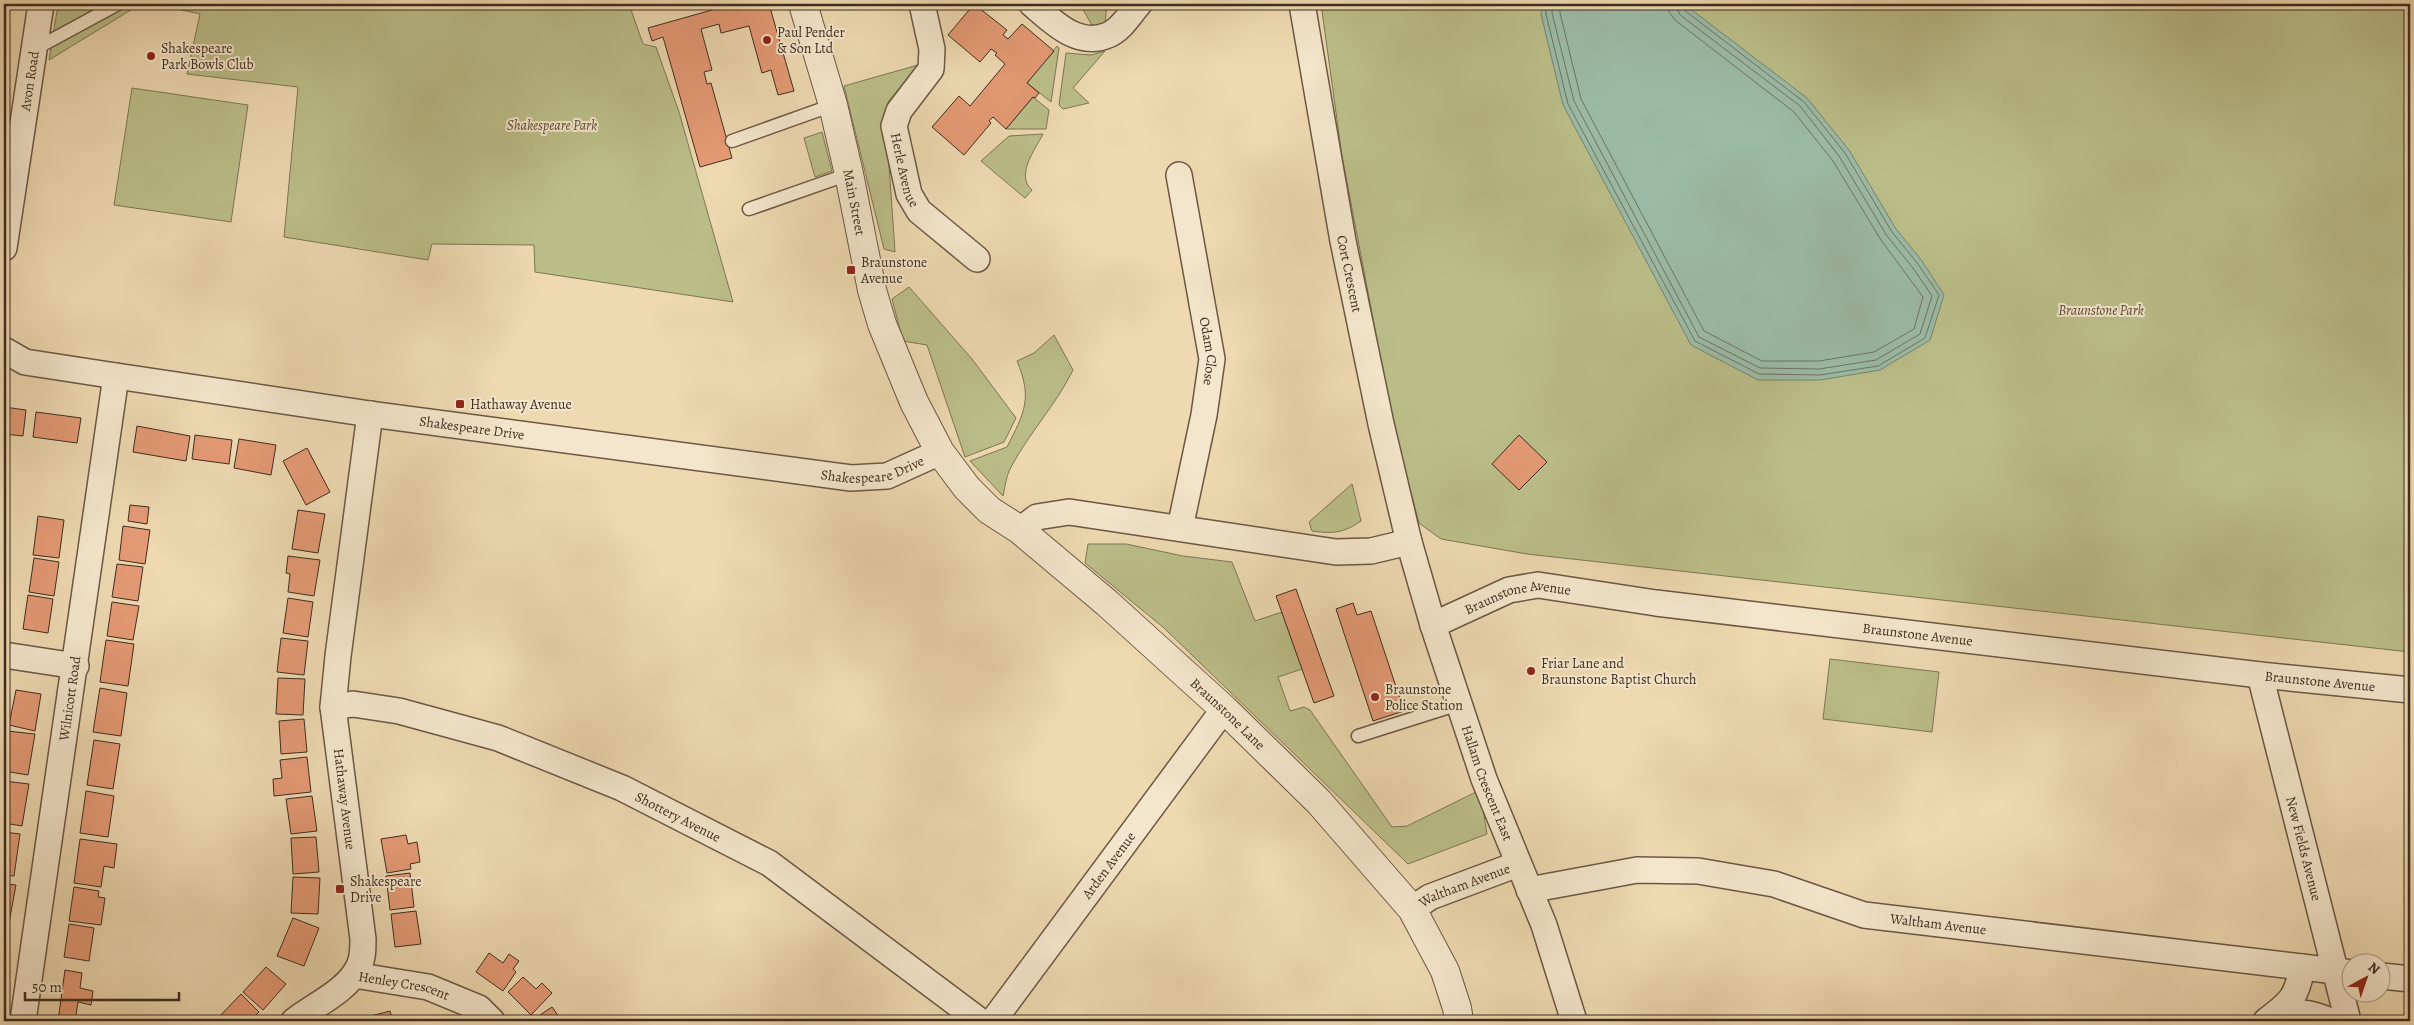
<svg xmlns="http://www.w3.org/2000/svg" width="2414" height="1025" viewBox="0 0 2414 1025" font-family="Alegreya,serif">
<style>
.green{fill:#bbbe89;stroke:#7d7654}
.water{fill:#9bbba6;stroke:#768270}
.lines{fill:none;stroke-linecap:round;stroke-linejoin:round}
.shore{stroke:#6d7462;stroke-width:1}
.building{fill:#e49a75;stroke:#3f2d1f}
.service-casing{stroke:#6b5844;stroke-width:15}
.minor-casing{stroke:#6b5844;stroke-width:28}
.tertiary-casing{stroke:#6b5844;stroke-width:30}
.service{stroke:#f4e6cc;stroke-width:12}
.minor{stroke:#f4e6cc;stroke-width:25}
.tertiary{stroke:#f4e6cc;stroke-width:28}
.poi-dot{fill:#8f2418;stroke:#f4e6cc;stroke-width:2}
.labels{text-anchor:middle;stroke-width:4;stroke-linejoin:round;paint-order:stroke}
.poi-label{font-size:14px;fill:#3f2d1f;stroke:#f4e6cc;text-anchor:start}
.street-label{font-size:14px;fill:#3f2d1f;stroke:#f4e6cc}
.park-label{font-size:14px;font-style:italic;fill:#584a34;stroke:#f4e6cc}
</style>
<rect width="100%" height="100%" fill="#eed9b1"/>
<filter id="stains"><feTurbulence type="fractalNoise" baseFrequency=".004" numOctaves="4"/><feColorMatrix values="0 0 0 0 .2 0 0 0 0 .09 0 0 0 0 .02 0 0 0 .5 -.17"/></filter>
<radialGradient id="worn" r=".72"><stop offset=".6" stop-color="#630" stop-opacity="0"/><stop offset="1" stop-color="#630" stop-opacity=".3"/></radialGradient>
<path class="green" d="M 70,4 L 146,4 L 134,8 L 49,60 L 57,11 Z
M 154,4 L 629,4 L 643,44 L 656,47 L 679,112 L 733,302 L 535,272 L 534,245 L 432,244 L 428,260 L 284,237 L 298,87 L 187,74 L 200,14 Z
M 1080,4 L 1107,4 L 1105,24 L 1093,27 Z
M 1321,4 L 2410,4 L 2410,652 L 1527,554 L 1441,539 L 1419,523 L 1394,429 L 1342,156 Z
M 1057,46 L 1059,48 L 1051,102 L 1027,83 Z
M 1105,51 L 1073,88 L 1089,103 L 1063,109 L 1059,105 L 1066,53 L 1091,55 Z
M 918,65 L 888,102 L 886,122 L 895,252 L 884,249 L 844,86 Z
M 132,88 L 248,105 L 231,222 L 114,205 Z
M 1033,97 L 1049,110 L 1046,129 L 1006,129 Z
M 822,132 L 832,171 L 815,177 L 804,138 Z
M 1043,134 C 1035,150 1015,175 1032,190 L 1025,198 L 981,161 L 1009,136 Z
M 909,287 L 972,359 L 1016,418 L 1004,442 L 965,457 L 927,345 L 903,341 L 892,299 Z
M 1054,335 L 1073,370 C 1056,405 1028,434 1010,469 C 1006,477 1005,487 1003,496 L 970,461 L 1007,447 C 1024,413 1033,399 1017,361 L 1034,353 Z
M 1352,484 L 1361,521 C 1344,533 1332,534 1312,531 L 1309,522 Z
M 1088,544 L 1126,544 L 1183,556 L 1232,562 L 1255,621 L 1282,612 L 1302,669 L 1278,677 L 1290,711 L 1304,707 L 1310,710 L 1392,827 L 1407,826 L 1480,790 L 1487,834 L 1408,864 L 1164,628 L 1085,563 Z
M 1830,659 L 1939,672 L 1932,732 L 1823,719 Z"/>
<path class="water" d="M 1542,4 L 1684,4 L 1807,98 L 1849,150 L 1896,229 L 1922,261 L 1944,295 L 1930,340 L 1880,370 L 1820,380 L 1758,380 L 1691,345 L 1563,105 L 1541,14 Z"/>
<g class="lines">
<path class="shore" d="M 1546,4 L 1546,14 L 1568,104 L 1695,341 L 1759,374 L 1820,375 L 1878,366 L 1925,338 L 1939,295 L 1918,264 L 1892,232 L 1845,153 L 1804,102 L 1684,10 L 1681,4
M 1553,4 L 1552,13 L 1574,101 L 1699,337 L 1760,368 L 1819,369 L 1876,360 L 1920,334 L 1932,296 L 1913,268 L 1887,236 L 1839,156 L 1800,106 L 1680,15 L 1675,4
M 1560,4 L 1560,13 L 1581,99 L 1704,331 L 1762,361 L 1819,361 L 1874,352 L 1914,329 L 1923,297 L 1881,240 L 1833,161 L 1794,112 L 1675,20 L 1669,12 L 1668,4"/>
</g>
<path class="building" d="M 717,4 L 769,4 L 794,91 L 778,95 L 771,70 L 762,73 L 749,26 L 721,33 L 719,24 L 701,29 L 712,70 L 704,72 L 707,84 L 711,83 L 732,158 L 700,167 L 663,37 L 652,41 L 648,28 L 719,8 Z
M 974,4 L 1007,30 L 1003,35 L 1008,39 L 1022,24 L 1054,51 L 1027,83 L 1039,93 L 1035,98 L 1033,97 L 1006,129 L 993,117 L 989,121 L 991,123 L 964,155 L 932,127 L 959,96 L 970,106 L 1005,64 L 995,55 L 997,53 L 991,49 L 980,62 L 948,35 Z
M 4,407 L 26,410 L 23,436 L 4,434 Z
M 36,412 L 81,418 L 77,443 L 33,437 Z
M 137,426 L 190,436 L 186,461 L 133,452 Z
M 195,435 L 232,440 L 229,464 L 192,459 Z
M 1519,435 L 1547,462 L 1519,490 L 1492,464 Z
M 239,439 L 276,445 L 271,475 L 234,468 Z
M 307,448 L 330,492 L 306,505 L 283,461 Z
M 130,505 L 149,507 L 147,524 L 128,521 Z
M 298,510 L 325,514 L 318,553 L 292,549 Z
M 38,516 L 64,520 L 59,558 L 33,555 Z
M 123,526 L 150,530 L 145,564 L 119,560 Z
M 288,556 L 320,560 L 314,596 L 288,592 L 290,574 L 286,573 Z
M 34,558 L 59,562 L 54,596 L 29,592 Z
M 117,564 L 143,567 L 138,601 L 112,597 Z
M 1296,589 L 1334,696 L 1314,703 L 1276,596 Z
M 28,595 L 53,599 L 48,633 L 23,629 Z
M 288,598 L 313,602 L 308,637 L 283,633 Z
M 112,602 L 139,606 L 133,640 L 107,636 Z
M 1353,603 L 1357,615 L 1371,611 L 1404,711 L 1373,721 L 1336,609 Z
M 281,638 L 308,641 L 304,675 L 277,672 Z
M 106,640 L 134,644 L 128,686 L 100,682 Z
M 278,678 L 305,679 L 303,715 L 276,714 Z
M 100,688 L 127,693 L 121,736 L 93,732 Z
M 16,690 L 41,694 L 35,731 L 9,725 Z
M 304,719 L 307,752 L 281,754 L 279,721 Z
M 7,731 L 35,734 L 28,775 L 4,771 Z
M 94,740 L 120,744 L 113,789 L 87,785 Z
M 307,757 L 311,792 L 274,796 L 273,779 L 282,778 L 280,760 Z
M 4,781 L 29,784 L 22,826 L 4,823 Z
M 86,791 L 114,796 L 108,837 L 80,833 Z
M 312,796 L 317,831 L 291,834 L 286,799 Z
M 4,832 L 20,834 L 14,876 L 4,875 Z
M 406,835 L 408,844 L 417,842 L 420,862 L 410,864 L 411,869 L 387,873 L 381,839 Z
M 316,837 L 319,872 L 293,874 L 291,838 Z
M 80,839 L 117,844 L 114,868 L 104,866 L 101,887 L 74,883 Z
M 410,873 L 414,907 L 390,910 L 386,876 Z
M 293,877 L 320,878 L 318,914 L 291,913 Z
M 4,884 L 16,885 L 8,928 L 4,927 Z
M 74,887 L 99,891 L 98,897 L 105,898 L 101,925 L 69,921 Z
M 416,911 L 421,944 L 395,947 L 391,914 Z
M 293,918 L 319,928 L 304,966 L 277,956 Z
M 69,924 L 94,928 L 89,961 L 64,957 Z
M 489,953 L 503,963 L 509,954 L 519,961 L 513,969 L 516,972 L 503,991 L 476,972 Z
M 266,967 L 286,984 L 263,1010 L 243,992 Z
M 65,970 L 82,973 L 80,988 L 93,991 L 91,1005 L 78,1002 L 75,1021 L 58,1021 Z
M 523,977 L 536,989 L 542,983 L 552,993 L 531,1015 L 508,992 Z
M 241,994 L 259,1012 L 250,1021 L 219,1021 L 217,1019 Z
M 552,1007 L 562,1021 L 535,1021 L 534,1019 Z
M 390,1011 L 393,1021 L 352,1021 Z
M 414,1015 L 428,1021 L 411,1021 Z"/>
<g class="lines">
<g class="service-casing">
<path id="service" d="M 35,49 L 118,4
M 732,141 L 833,105
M 749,209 L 849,174
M 1358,736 L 1459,704"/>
</g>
<g class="minor-casing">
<g id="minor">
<path id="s1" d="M 922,4 L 932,49 L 931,69 L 899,111 L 894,126 L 909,194 L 919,211 L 977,259"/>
<path d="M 1032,4 C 1053,22 1078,48 1108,35 C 1121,30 1130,14 1139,4"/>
<path id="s2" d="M 1302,4 L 1343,241 L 1381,424 L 1409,542 L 1433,625 L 1484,779 L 1544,925 L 1574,1021"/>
<path id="s3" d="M 1179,175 L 1212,359 L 1204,415 L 1180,528"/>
<path id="s4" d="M 4,248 L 41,4"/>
<path id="s5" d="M 4,350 L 25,362 L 116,376 L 370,414 L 851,478 L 887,476 L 940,452"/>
<path d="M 1020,530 L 1037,517 L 1069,512 L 1336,552 L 1371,551 L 1409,542"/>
<path id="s6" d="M 1433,625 L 1509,590 L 1538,585 L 1656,603 L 2260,675 L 2410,690"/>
<path d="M 4,655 L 76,666"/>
<path id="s7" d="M 2260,675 L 2348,1021"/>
<path id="s8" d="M 333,707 L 353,704 L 399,711 L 498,738 L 622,788 L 769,863 L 980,1021"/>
<path id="s9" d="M 1529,890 L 1637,870 L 1698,871 L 1774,884 L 1864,915 L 2352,973"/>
<path id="s10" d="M 1412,909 L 1430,897 L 1518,864"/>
<path id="s11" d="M 354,975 L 428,987 L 479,1008 L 492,1021"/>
<path d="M 2382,976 L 2410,979"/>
<path d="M 2273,1016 C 2294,1011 2310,1011 2330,1021"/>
<path id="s12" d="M 23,1021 L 116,376"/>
<path d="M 294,1021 C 314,1005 348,991 359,966 C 363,958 363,948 363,939 L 333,707 L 338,656 L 370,414"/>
<path id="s13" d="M 993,1021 L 1224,709"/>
<path d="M 2266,1021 C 2290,1003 2297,998 2302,967"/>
</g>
</g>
<g class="tertiary-casing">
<g id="tertiary">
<path id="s14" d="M 803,4 L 833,105 L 849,174 L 872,290 L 882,324 L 914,402 L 940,452 L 967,488 L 989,510 L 1020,530 L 1107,603 L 1224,709 L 1319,802 L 1412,909 L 1445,971 L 1457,1008 L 1459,1021"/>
</g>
</g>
<use href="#service" class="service"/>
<use href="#minor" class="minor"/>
<use href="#tertiary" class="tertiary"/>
</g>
<g class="poi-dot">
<circle cx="767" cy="40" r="5"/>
<circle cx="151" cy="56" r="5"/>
<rect x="846" y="265" width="10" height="10" rx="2.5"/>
<rect x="455" y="399" width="10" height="10" rx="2.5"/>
<circle cx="1531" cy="671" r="5"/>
<circle cx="1375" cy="697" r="5"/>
<rect x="335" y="884" width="10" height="10" rx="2.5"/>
</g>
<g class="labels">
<g class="poi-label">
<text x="777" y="37">Paul Pender<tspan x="777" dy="16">&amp; Son Ltd</tspan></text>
<text x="161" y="53">Shakespeare<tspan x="161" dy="16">Park Bowls Club</tspan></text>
<text x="861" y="267">Braunstone<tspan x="861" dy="16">Avenue</tspan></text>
<text x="470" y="409">Hathaway Avenue</text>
<text x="1541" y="668">Friar Lane and<tspan x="1541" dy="16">Braunstone Baptist Church</tspan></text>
<text x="1385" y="694">Braunstone<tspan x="1385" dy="16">Police Station</tspan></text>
<text x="350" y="886">Shakespeare<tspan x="350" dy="16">Drive</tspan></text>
</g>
<g class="street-label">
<text dy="5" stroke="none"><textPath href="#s4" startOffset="169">Avon Road</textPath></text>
<text dy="5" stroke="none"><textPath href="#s1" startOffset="180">Herle Avenue</textPath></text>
<text dy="5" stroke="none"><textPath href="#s14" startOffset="205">Main Street</textPath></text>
<text dy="5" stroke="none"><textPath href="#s2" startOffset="274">Cort Crescent</textPath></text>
<text dy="5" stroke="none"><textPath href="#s3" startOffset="179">Odam Close</textPath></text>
<text dy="5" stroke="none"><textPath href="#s5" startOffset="476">Shakespeare Drive</textPath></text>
<text dy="5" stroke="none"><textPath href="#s5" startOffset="881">Shakespeare Drive</textPath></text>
<text dy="5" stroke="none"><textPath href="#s6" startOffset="91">Braunstone Avenue</textPath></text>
<text dy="5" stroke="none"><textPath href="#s6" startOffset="496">Braunstone Avenue</textPath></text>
<text dy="5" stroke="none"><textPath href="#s6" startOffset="901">Braunstone Avenue</textPath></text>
<text dy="5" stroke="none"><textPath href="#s12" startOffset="326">Wilnicott Road</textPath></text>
<text dy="5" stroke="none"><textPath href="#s14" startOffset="861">Braunstone Lane</textPath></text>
<text dy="5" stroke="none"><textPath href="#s2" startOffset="802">Hallam Crescent East</textPath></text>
<text transform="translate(345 799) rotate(83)" y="5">Hathaway Avenue</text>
<text dy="5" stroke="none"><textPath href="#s8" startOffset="366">Shottery Avenue</textPath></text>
<text dy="5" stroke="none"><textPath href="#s7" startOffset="179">New Fields Avenue</textPath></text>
<text dy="5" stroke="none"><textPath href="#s13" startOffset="194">Arden Avenue</textPath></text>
<text dy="5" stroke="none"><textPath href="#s10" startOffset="58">Waltham Avenue</textPath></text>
<text dy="5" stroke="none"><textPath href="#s9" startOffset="418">Waltham Avenue</textPath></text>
<text dy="5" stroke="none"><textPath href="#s11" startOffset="51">Henley Crescent</textPath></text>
</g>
<g class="park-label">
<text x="552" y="130">Shakespeare Park</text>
<text x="2101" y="315">Braunstone Park</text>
</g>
</g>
<rect width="2414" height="1025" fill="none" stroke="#eed9b1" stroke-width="20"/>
<rect x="5" y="5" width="2404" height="1015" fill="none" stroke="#3f2d1f" stroke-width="2.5"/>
<rect x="10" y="10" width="2394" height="1005" fill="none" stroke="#3f2d1f"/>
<g transform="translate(2366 978) rotate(40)"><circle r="24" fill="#f4e6cc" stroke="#ac9c87"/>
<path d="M0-4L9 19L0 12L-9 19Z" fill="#8f2418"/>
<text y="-8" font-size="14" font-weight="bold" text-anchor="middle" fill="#3f2d1f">N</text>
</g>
<path d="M25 992v8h154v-8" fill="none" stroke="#3f2d1f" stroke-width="2.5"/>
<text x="32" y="992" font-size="15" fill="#3f2d1f" stroke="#f4e6cc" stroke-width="4" paint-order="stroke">50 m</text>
<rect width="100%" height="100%" filter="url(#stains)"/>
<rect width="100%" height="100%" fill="url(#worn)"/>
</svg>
